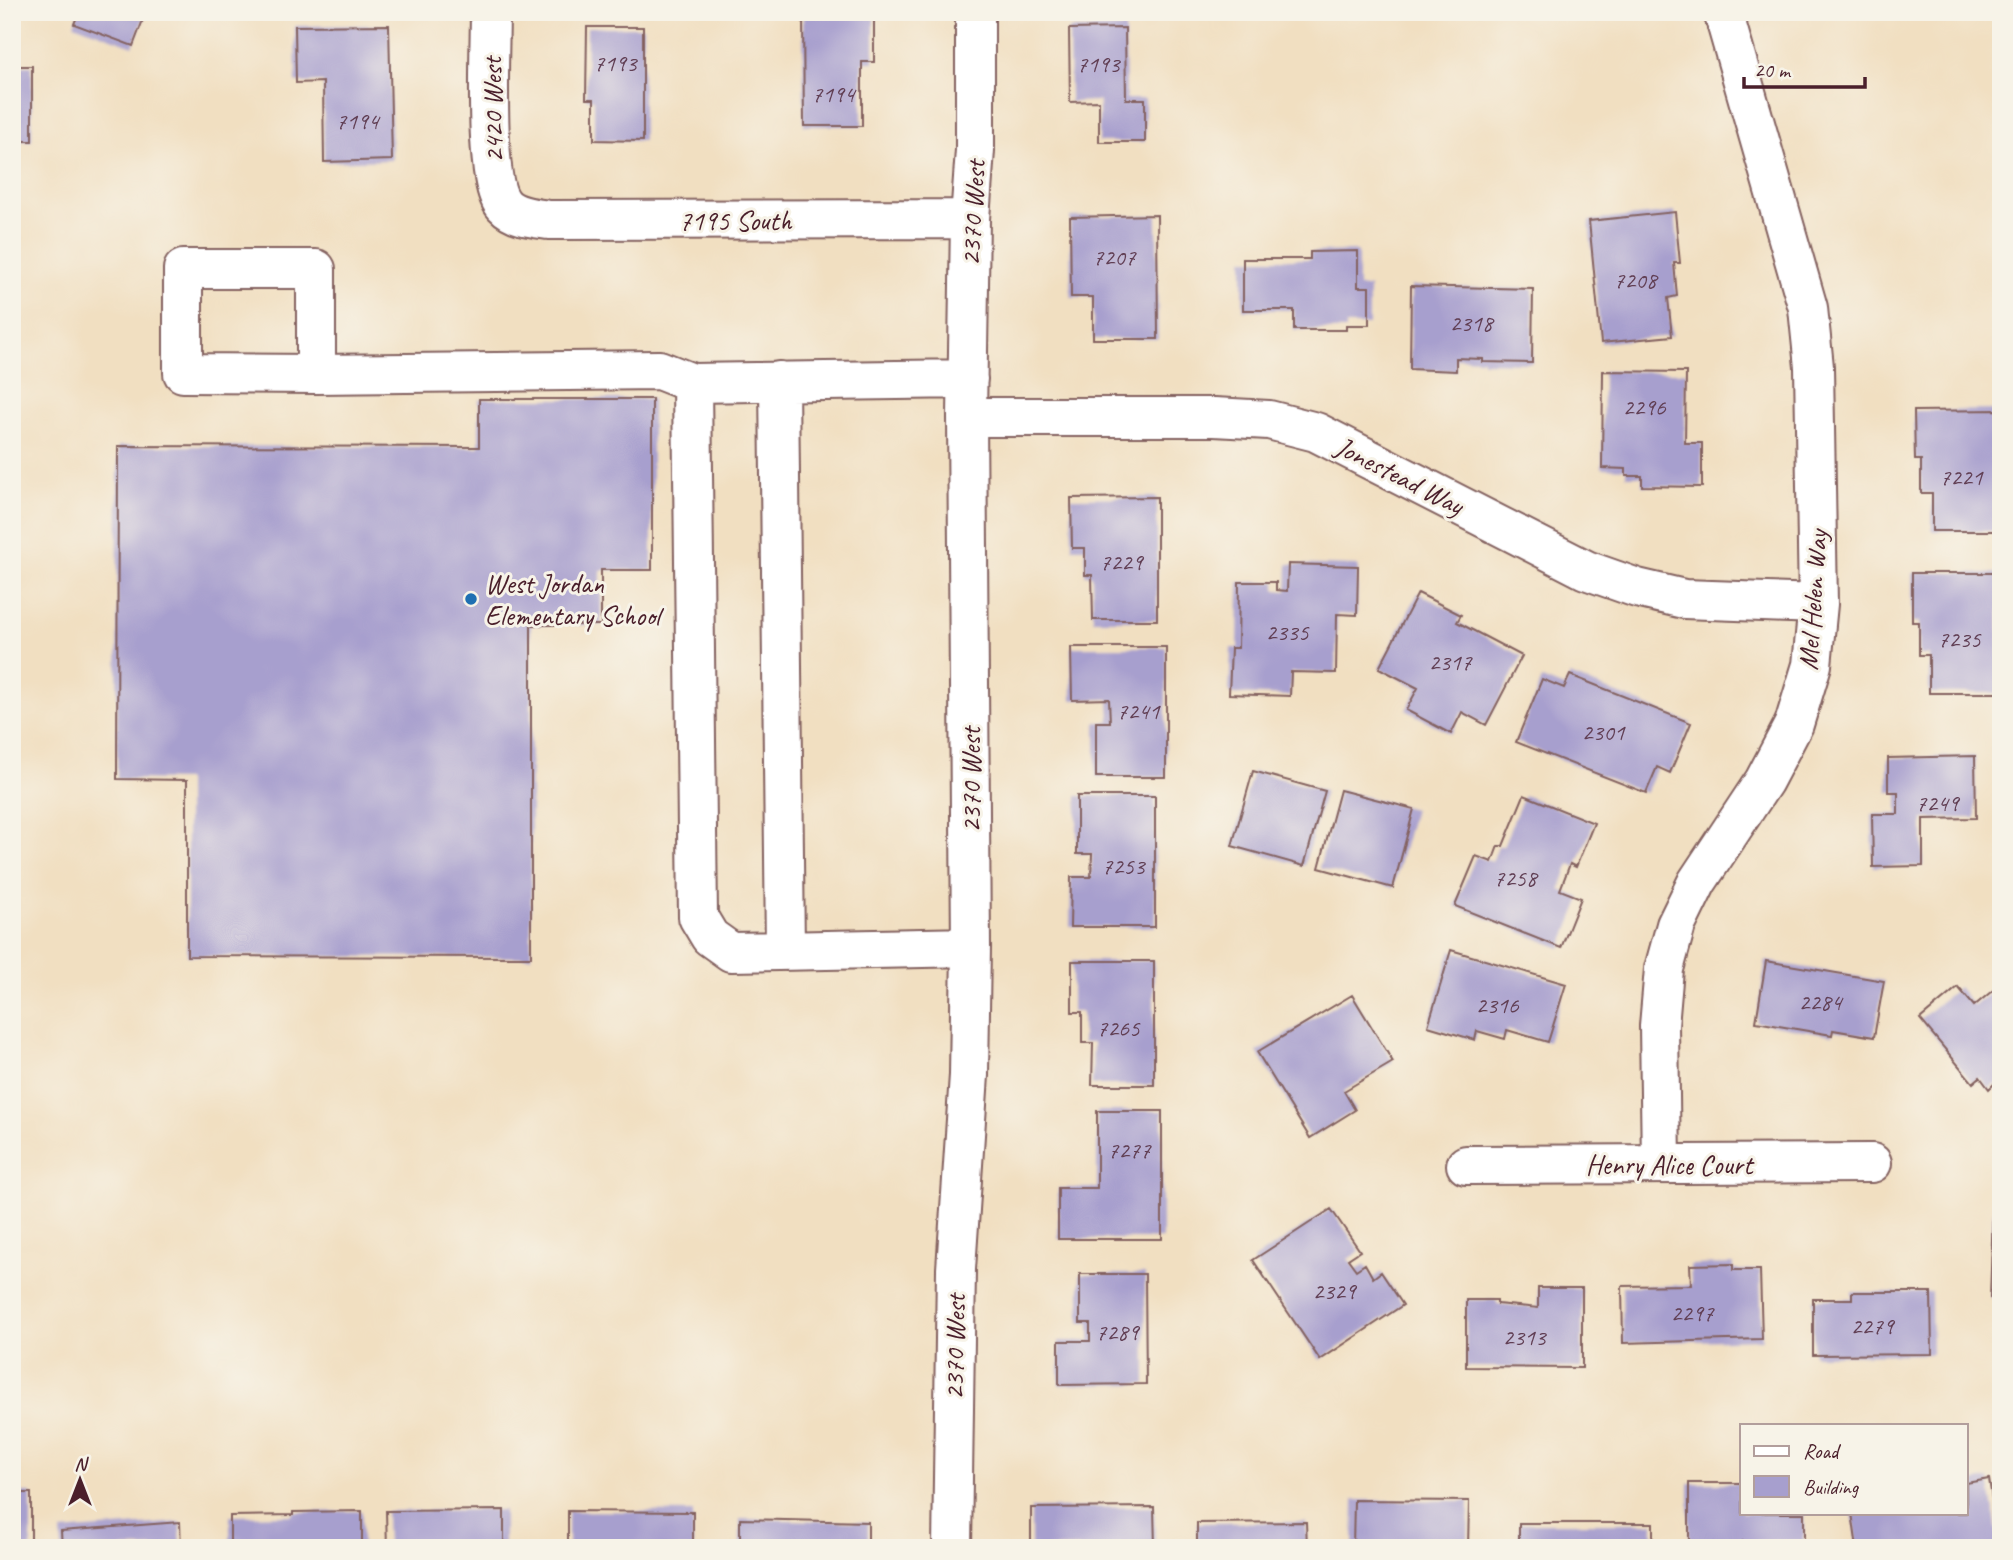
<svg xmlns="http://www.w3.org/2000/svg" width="2013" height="1560" viewBox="0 0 2013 1560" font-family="Caveat,sans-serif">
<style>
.building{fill:#a79fce}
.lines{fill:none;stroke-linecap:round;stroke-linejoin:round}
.minor-casing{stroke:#846260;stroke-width:42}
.minor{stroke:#fff;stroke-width:38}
.poi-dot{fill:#1f6fb2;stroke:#f7f3e8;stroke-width:2.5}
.labels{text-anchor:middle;stroke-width:6;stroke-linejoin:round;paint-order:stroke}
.number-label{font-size:24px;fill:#613f54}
.street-label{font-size:28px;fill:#4a1f2b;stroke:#f7f3e8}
.poi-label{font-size:28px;fill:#4a1f2b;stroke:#f7f3e8;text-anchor:start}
</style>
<rect width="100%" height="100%" fill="#f7f3e8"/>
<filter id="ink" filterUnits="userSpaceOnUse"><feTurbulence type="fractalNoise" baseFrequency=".0143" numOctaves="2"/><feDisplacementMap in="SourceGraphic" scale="14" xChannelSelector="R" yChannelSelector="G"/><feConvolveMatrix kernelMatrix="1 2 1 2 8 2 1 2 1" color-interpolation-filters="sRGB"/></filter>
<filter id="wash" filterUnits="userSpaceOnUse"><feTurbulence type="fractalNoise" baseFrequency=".00686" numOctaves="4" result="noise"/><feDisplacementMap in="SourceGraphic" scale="28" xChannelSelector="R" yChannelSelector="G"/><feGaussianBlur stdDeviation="1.57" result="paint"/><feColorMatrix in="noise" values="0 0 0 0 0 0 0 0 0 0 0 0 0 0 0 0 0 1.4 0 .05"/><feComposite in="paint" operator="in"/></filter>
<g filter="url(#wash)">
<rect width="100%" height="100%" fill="#f1dfc1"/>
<g id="blocks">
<path class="building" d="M 79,12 L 146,12 L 133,46 L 74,24 Z
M 874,14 L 874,62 L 862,62 L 862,126 L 804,126 L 803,15 Z
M 389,25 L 392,160 L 324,162 L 323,82 L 296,83 L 295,26 Z
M 587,27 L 643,27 L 643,141 L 594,140 L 594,99 L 586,99 Z
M 1125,28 L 1126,99 L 1145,99 L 1145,142 L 1099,142 L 1099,101 L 1070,102 L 1069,29 Z
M 12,66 L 32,66 L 32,141 L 12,141 Z
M 1675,212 L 1680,263 L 1674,263 L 1677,296 L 1668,298 L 1672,336 L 1601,343 L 1589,221 Z
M 1157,215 L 1158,339 L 1093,339 L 1093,297 L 1071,297 L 1070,217 Z
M 1358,251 L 1358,287 L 1369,287 L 1369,325 L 1346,325 L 1346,330 L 1294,330 L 1294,310 L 1243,310 L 1243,259 L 1310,259 L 1310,252 Z
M 1411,286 L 1533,289 L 1532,363 L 1483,362 L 1483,359 L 1456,358 L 1456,371 L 1410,369 Z
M 1603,371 L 1686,372 L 1685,443 L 1702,443 L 1702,487 L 1642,486 L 1642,476 L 1626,476 L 1626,469 L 1602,468 Z
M 479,399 L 652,399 L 652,570 L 601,570 L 601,625 L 531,625 L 531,957 L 187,956 L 187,780 L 117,779 L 118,446 L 479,447 Z
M 2001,410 L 2001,531 L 1932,531 L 1932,493 L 1921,493 L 1921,460 L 1915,460 L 1914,411 Z
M 1157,497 L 1157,620 L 1093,620 L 1092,575 L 1085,575 L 1085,548 L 1072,548 L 1071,498 Z
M 1288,564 L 1358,566 L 1357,615 L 1337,614 L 1336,673 L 1291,672 L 1290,696 L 1229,694 L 1231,648 L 1238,648 L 1239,582 L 1276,582 L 1276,590 L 1287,591 Z
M 1912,573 L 1999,573 L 1999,693 L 1929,693 L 1929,655 L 1919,655 L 1919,622 L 1912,622 Z
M 1418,593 L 1461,615 L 1457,622 L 1522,656 L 1486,725 L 1462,712 L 1451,734 L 1406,710 L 1418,688 L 1379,668 Z
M 1071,647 L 1166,647 L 1166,777 L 1096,777 L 1096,722 L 1110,722 L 1109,699 L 1072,700 Z
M 1570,675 L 1691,723 L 1670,773 L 1657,767 L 1646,793 L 1516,742 L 1542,679 L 1564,688 Z
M 1975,756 L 1976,818 L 1923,819 L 1923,866 L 1873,867 L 1872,814 L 1898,814 L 1898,792 L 1888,792 L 1888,758 Z
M 1253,771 L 1325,791 L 1304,866 L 1232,846 Z
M 1340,790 L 1414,809 L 1393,888 L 1319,868 Z
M 1524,795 L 1594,823 L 1576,867 L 1570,864 L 1560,890 L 1581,898 L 1561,948 L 1455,906 L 1476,856 L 1492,862 L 1498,846 L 1503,846 Z
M 1077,796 L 1155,796 L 1155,927 L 1070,927 L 1071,877 L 1091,877 L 1092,854 L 1077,854 Z
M 1451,950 L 1566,984 L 1548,1042 L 1507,1030 L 1505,1039 L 1477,1031 L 1475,1040 L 1428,1026 Z
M 1072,961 L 1154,961 L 1154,1085 L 1092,1085 L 1093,1043 L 1082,1043 L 1082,1012 L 1072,1012 Z
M 1766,961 L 1884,981 L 1874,1037 L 1833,1030 L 1832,1035 L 1756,1022 Z
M 1998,986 L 2001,989 L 2001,1090 L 1995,1083 L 1989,1089 L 1980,1077 L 1973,1083 L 1920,1019 L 1958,987 L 1974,1006 Z
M 1352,995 L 1393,1062 L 1344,1091 L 1355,1110 L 1310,1138 L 1257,1052 Z
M 1097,1111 L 1162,1111 L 1162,1239 L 1058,1239 L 1058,1188 L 1097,1188 Z
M 1331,1209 L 1360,1251 L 1348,1259 L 1356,1270 L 1365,1264 L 1373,1278 L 1381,1272 L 1403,1305 L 1320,1360 L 1253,1260 Z
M 1993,1211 L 2001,1211 L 2001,1299 L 1990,1298 Z
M 1733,1264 L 1733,1270 L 1760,1270 L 1762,1339 L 1623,1343 L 1622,1286 L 1691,1285 L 1690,1265 Z
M 1080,1274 L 1145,1274 L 1146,1384 L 1059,1385 L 1059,1341 L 1090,1341 L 1090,1323 L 1080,1323 Z
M 1538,1288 L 1582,1288 L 1582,1368 L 1466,1367 L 1466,1300 L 1497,1300 L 1497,1304 L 1538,1308 Z
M 1852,1292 L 1931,1292 L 1932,1354 L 1813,1355 L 1813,1299 L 1852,1299 Z
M 1989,1479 L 1999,1544 L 1975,1548 L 1857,1548 L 1852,1513 L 1966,1513 L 1966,1483 Z
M 1689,1483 L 1742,1483 L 1742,1513 L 1804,1513 L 1804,1541 L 1743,1541 L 1743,1548 L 1689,1548 Z
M 12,1493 L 31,1493 L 31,1548 L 12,1548 Z
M 1354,1500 L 1469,1501 L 1468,1548 L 1353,1548 Z
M 1154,1507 L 1155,1548 L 1031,1548 L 1031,1508 Z
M 504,1510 L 504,1548 L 387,1548 L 386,1511 Z
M 362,1511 L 362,1548 L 230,1548 L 230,1516 L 293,1515 L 293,1512 Z
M 568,1511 L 693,1512 L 693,1548 L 568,1548 Z
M 740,1519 L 868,1522 L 868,1548 L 740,1548 Z
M 180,1522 L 181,1548 L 62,1548 L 61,1531 Z
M 1306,1522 L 1307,1548 L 1197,1548 L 1197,1523 Z
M 1519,1523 L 1653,1523 L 1653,1548 L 1519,1548 Z"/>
</g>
</g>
<g filter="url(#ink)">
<use href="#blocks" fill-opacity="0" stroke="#846260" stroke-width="2"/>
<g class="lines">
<g class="minor-casing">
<path id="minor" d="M 490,12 C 490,49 483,182 504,205 C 515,217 535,218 550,220 L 970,219
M 316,374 L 316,269 L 183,269 L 183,373 L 316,374 L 659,370 L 692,383 L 968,379
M 779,381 L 785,951
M 692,383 L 698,917 L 710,937 L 731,952 L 971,947
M 967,417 L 1214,417 L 1269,420 L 1316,432 L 1586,570 L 1637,588 L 1684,599 L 1818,604
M 1661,1164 L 1659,1026 L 1664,969 L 1676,925 L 1697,882 L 1764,781 L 1794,724 L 1812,665 L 1818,604 L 1814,367 L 1808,308 L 1723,12
M 1466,1165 L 1872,1163
M 952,1548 L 956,1269 L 969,1075 L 971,947 L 967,417 L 970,219 L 975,150 L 975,12"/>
</g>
<use href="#minor" class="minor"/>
</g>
</g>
<circle class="poi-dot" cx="471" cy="599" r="7"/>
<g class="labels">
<g class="number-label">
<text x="615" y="71">7193</text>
<text x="1098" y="72">7193</text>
<text x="833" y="102">7194</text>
<text x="357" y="129">7194</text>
<text x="1114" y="265">7207</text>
<text x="1635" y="288">7208</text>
<text x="1471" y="331">2318</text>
<text x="1644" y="415">2296</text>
<text x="1961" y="485">7221</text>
<text x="1121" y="570">7229</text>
<text x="1287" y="640">2335</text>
<text x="1959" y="647">7235</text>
<text x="1450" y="670">2317</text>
<text x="1138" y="719">7241</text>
<text x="1603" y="740">2301</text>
<text x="1937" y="811">7249</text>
<text x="1123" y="874">7253</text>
<text x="1515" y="886">7258</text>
<text x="1820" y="1010">2284</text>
<text x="1497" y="1013">2316</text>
<text x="1118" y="1036">7265</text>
<text x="1129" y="1158">7277</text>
<text x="1334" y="1299">2329</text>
<text x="1692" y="1321">2297</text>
<text x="1872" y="1334">2279</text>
<text x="1117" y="1340">7289</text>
<text x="1524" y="1345">2313</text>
</g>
<g class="street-label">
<text transform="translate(492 110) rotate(-91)" y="10">2420 West</text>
<text transform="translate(972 213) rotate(-87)" y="10">2370 West</text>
<text x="735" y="230">7195 South</text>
<text transform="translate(1400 475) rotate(27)" y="10">Jonestead Way</text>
<text transform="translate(1812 600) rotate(-86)" y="10">Mel Helen Way</text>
<text transform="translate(970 780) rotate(-90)" y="10">2370 West</text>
<text x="1669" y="1174">Henry Alice Court</text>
<text transform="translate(954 1347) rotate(-89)" y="10">2370 West</text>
</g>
<g class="poi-label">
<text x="485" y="593">West Jordan<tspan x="485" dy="32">Elementary School</tspan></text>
</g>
</g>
<rect width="2013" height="1560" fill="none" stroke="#f7f3e8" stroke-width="42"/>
<rect x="1740" y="1424" width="228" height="91" fill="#f7f3e8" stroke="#b29e9c" stroke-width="2"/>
<rect x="1754" y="1446" width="35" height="10" fill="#ffffff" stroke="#b29e9c" stroke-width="2"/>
<text x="1803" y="1458" font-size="21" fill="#4a1f2b">Road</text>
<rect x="1754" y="1476" width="35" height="21" fill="#a79fce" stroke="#b29e9c" stroke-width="2"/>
<text x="1803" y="1494" font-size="21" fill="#4a1f2b">Building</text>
<g transform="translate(80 1480)" stroke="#f7f3e8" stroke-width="5" paint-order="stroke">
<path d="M0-5L12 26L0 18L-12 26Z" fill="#4a1f2b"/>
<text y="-10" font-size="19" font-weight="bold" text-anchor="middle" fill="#4a1f2b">N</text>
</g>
<path d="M1744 77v10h121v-10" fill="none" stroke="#4a1f2b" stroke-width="3.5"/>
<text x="1754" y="77" font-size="21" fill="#4a1f2b" stroke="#f7f3e8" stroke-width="5" paint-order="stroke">20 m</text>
</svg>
